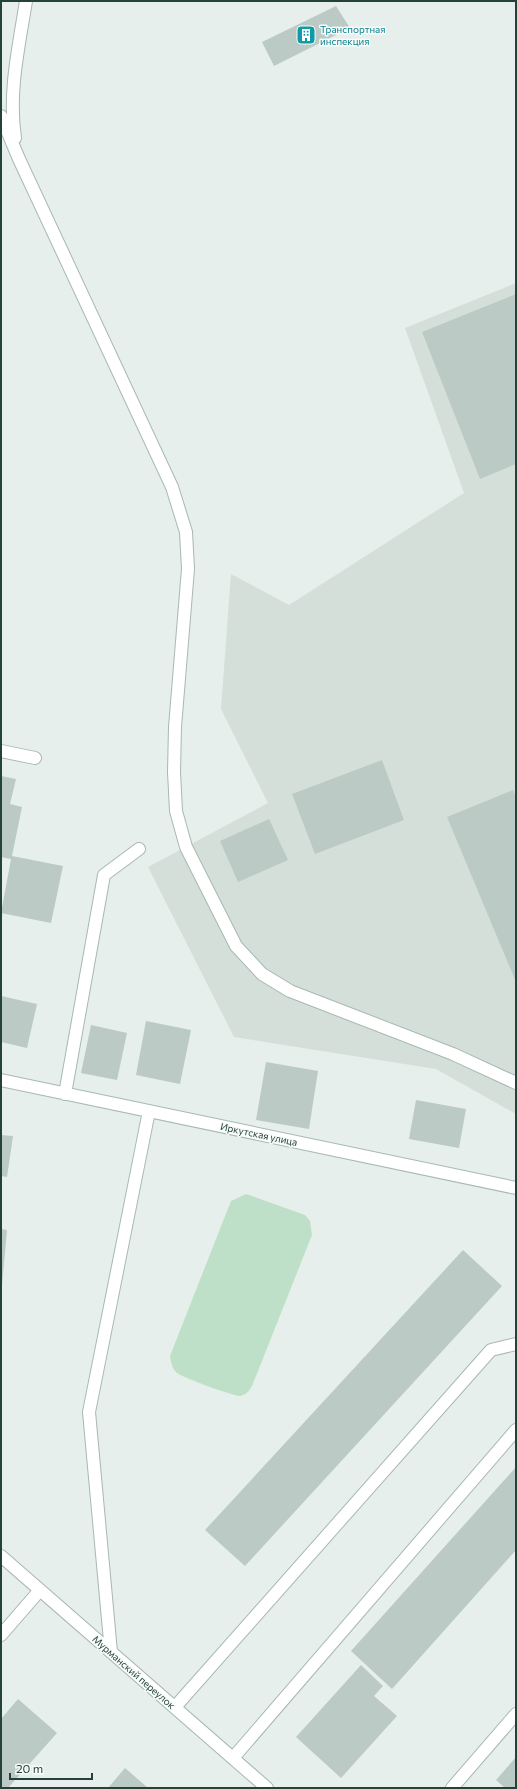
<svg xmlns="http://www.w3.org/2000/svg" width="517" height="1789" viewBox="0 0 517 1789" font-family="Commissioner,sans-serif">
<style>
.built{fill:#d4dfda}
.green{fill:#bfe0c8}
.building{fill:#bbcac4}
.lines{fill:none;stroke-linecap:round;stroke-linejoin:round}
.service-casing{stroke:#a8b8b2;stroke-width:14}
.minor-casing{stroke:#a8b8b2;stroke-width:14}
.service{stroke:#fff;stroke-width:12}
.minor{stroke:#fff;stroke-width:12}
.labels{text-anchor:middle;stroke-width:3;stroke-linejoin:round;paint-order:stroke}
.culture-label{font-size:10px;fill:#0d838f;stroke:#f7fbf9;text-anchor:start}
.street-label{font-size:10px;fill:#24423a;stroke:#f7fbf9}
</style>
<rect width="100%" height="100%" fill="#e6efeb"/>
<path class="built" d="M 516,283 L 516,1114 L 436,1069 L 234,1037 L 148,867 L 268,803 L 221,709 L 231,574 L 289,605 L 464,493 L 405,328 Z"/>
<path class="green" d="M 246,1194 L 305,1215 L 310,1221 L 312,1235 L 252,1386 C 249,1391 246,1395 240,1396 C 233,1396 184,1378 177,1373 C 172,1369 171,1362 170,1356 L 231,1201 Z"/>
<path class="building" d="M 336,6 L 350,28 L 274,66 L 262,42 Z
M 516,294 L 516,464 L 480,479 L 422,332 Z
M 382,760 L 404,820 L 315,854 L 292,794 Z
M 1,776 L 16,779 L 10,804 L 22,807 L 12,856 L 63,866 L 51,923 L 1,913 L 11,859 L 1,857 Z
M 513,790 L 516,797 L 516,982 L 447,817 Z
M 269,819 L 288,860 L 238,882 L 220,841 Z
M 1,996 L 37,1004 L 27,1048 L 1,1042 Z
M 146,1021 L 191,1030 L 180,1084 L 136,1075 Z
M 91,1025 L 127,1033 L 117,1080 L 81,1073 Z
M 266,1062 L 318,1071 L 309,1129 L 256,1120 Z
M 416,1100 L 466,1109 L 459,1148 L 409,1139 Z
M 1,1135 L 13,1136 L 7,1177 L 1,1176 Z
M 1,1229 L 7,1230 L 2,1285 L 1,1285 Z
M 463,1250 L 502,1286 L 245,1566 L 205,1530 Z
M 516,1467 L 516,1550 L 392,1689 L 351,1651 Z
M 361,1665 L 383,1686 L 374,1696 L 397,1716 L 341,1778 L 296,1737 Z
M 18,1699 L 57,1733 L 8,1788 L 1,1788 L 1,1719 Z
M 516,1757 L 516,1788 L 505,1788 L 496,1780 Z
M 125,1768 L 148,1788 L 108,1788 Z"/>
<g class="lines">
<g class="service-casing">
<path id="service" d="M 174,772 L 176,811 L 186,847 L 236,946 L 262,974 L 290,991 L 453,1054 L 516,1083
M 175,1707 L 491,1350 L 516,1344
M 233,1758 L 516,1430
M 452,1788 L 516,1714"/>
</g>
<g class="minor-casing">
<path id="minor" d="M 1,116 L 19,159 L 172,487 L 186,532 L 188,569 L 175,727 L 174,772
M 15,138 C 8,92 19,46 26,1
M 1,751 L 35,758
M 1,1080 L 516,1188
M 65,1094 L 104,875 L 139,849
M 1,1556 L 267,1788
M 1,1635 L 40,1590
M 111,1652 L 89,1412 L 149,1111"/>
</g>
<use href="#service" class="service"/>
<use href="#minor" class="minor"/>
</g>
<defs>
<g id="building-square" transform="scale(1)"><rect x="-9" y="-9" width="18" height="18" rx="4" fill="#0f9aa8" stroke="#f7fbf9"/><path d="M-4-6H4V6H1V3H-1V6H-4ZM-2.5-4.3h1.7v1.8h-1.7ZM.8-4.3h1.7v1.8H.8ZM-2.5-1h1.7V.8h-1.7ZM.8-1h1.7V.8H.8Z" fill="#fff"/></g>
</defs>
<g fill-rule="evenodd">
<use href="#building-square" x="306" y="35"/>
</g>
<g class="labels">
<g class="culture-label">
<text x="320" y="33">Транспортная<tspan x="320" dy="12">инспекция</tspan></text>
</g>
<g class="street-label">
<text transform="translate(259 1134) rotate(12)" y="4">Иркутская улица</text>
<text transform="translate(134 1672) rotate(41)" y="4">Мурманский переулок</text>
</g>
</g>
<rect width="517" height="1789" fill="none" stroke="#24423a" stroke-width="4"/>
<path d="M10 1773v6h82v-6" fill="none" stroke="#24423a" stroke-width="2"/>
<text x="16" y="1773" font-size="12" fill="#24423a" stroke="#f7fbf9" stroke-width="3" paint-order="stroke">20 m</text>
</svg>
